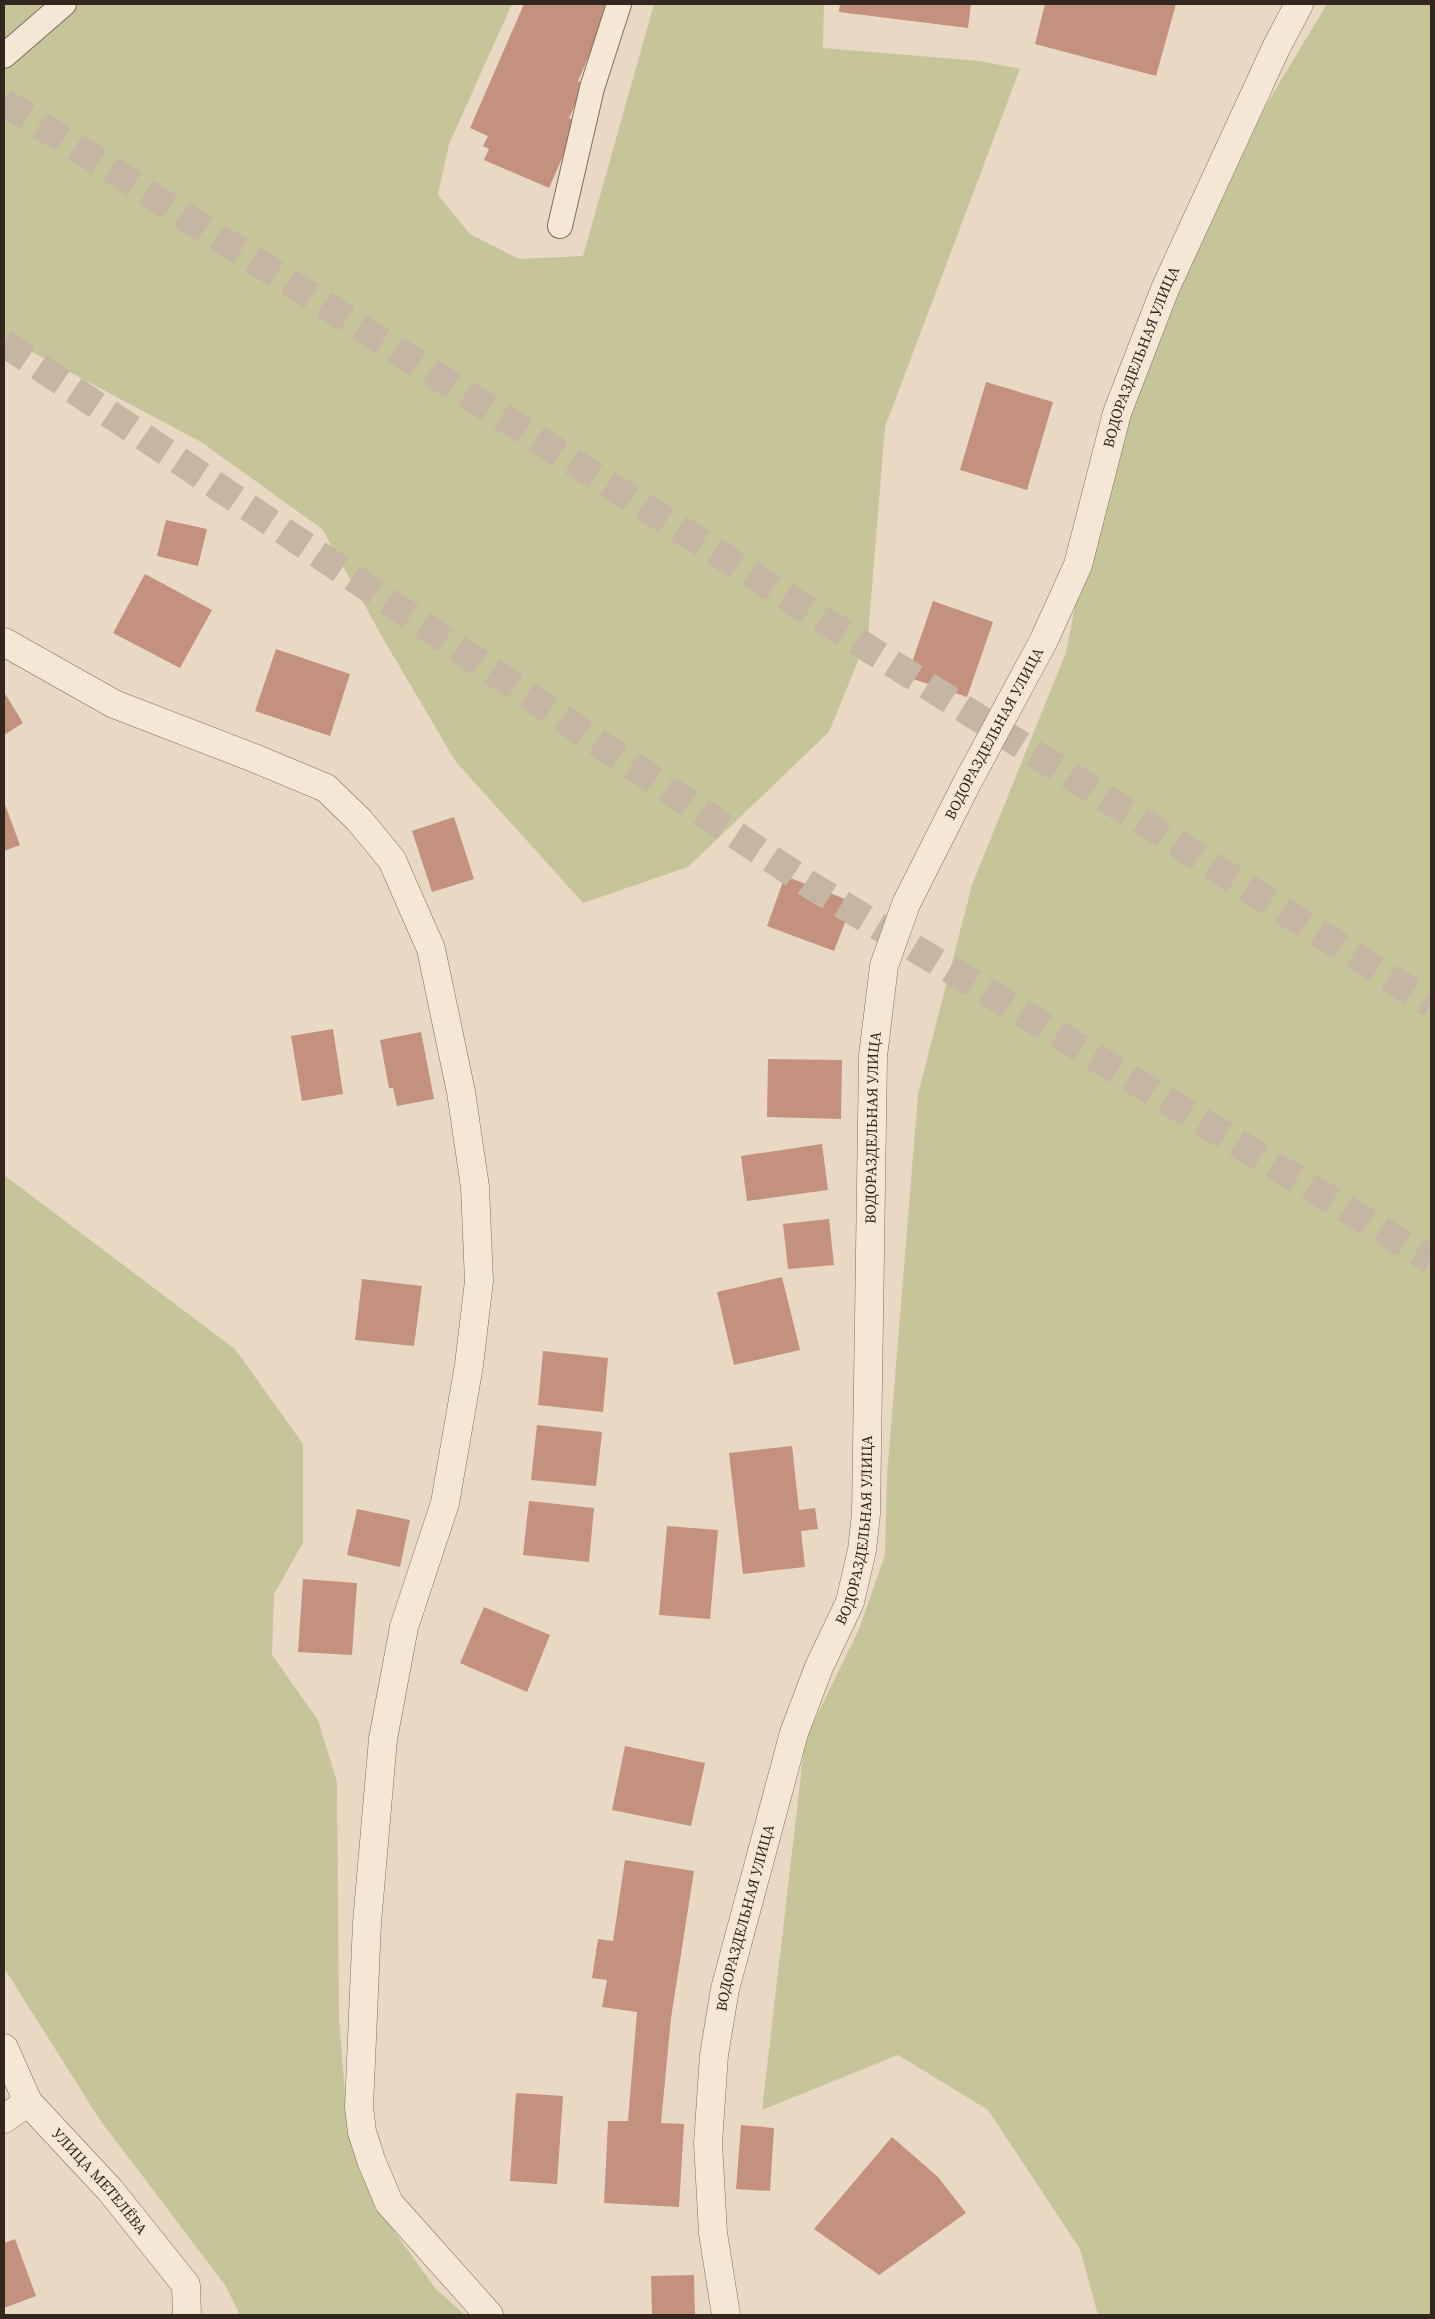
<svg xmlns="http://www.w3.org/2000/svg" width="1435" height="2319" viewBox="0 0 1435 2319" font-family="'Source Serif 4',serif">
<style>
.green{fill:#c6c599}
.building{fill:#c3917d}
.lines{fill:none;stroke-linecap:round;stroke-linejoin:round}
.primary-tunnel{stroke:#c5b5a3;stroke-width:28;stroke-dasharray:28 14;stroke-linecap:butt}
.lane-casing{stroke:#816b5c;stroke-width:26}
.street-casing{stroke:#816b5c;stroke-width:29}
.lane{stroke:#f5e7d6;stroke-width:24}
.street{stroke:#f5e7d6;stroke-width:28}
.labels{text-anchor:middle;stroke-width:5;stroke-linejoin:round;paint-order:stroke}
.street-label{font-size:15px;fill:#33261f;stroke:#f1e4d2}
</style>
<rect width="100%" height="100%" fill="#e9d9c4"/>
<path class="green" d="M 4,4 L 512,4 L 449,144 L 438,195 L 470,234 L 519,259 L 583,256 L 654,4 L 824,4 L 823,48 L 980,61 L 1020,69 L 885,427 L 868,636 L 829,732 L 688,867 L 583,903 L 456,762 L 385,642 L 322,529 L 201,442 L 21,346 L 4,339 Z
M 1327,4 L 1431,4 L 1431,2315 L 1098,2315 L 1080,2249 L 988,2110 L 898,2055 L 762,2110 L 805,1740 L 859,1629 L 885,1555 L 887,1476 L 918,1094 L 972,885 L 1066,652 L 1108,441 L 1251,130 Z
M 4,1175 L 235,1349 L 303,1444 L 303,1543 L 274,1594 L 272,1655 L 318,1720 L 337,1782 L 339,2018 L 348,2130 L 383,2216 L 436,2289 L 465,2315 L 240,2315 L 225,2285 L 100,2120 L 4,1968 Z"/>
<path class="building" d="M 524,4 L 612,4 L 578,81 L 585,84 L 569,118 L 578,122 L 549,188 L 484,160 L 489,149 L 483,146 L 488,136 L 470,128 Z
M 840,4 L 971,4 L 968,28 L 839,12 Z
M 1045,4 L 1176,4 L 1156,76 L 1035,44 Z
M 986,382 L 1053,402 L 1027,490 L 960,470 Z
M 166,520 L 207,529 L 198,566 L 157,556 Z
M 145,574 L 212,610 L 180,668 L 113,633 Z
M 933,601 L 993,622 L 967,697 L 907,677 Z
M 276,649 L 350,674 L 330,736 L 255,711 Z
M 4,692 L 23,723 L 4,735 Z
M 4,802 L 20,845 L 4,851 Z
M 454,817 L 474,879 L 432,892 L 412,831 Z
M 785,876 L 853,902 L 834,951 L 767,926 Z
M 333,1029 L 343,1094 L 302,1101 L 291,1036 Z
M 421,1032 L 434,1099 L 397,1106 L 393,1088 L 389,1088 L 380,1040 Z
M 768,1059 L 842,1060 L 841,1119 L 767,1117 Z
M 822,1144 L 828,1190 L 747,1201 L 741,1156 Z
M 829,1219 L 834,1265 L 788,1269 L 783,1224 Z
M 782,1277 L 800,1350 L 734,1365 L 717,1292 Z
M 362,1279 L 422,1286 L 414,1346 L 355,1340 Z
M 543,1351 L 608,1358 L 603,1412 L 538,1405 Z
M 537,1425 L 602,1432 L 596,1486 L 531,1480 Z
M 792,1446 L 799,1510 L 815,1508 L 818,1529 L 801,1531 L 805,1567 L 743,1574 L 729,1453 Z
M 529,1501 L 594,1508 L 589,1562 L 523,1555 Z
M 357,1509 L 410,1520 L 400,1567 L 347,1555 Z
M 667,1526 L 718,1530 L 710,1619 L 659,1615 Z
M 303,1579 L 357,1583 L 352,1655 L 298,1652 Z
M 484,1607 L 550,1635 L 527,1692 L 460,1663 Z
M 625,1746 L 705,1763 L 691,1826 L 612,1810 Z
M 625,1860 L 694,1871 L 671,2018 L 661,2123 L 684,2124 L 679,2207 L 604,2203 L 608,2121 L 628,2121 L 637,2012 L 602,2007 L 607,1980 L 592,1978 L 598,1939 L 613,1941 Z
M 516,2093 L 563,2096 L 557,2184 L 510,2181 Z
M 741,2125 L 774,2128 L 770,2191 L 736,2189 Z
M 892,2137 L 938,2177 L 966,2213 L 879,2275 L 814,2229 Z
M 15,2239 L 36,2296 L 4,2308 L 4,2243 Z
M 694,2275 L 695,2315 L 652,2315 L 651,2276 Z"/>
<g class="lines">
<path class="primary-tunnel" d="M 4,102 L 1431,1004
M 4,343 L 810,885 L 1431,1260"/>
<g class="lane-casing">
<path id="lane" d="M 4,56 L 64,4
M 560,226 L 592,88 L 619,4"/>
</g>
<g class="street-casing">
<g id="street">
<path d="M 4,642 L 114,704 L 254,758 L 326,788 L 359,820 L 392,860 L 431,949 L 461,1092 L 475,1187 L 479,1281 L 469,1365 L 445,1503 L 404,1627 L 383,1739 L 367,1923 L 359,2107 L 362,2132 L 371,2160 L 389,2203 L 489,2315"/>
<path id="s1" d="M 4,2048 L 28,2102 L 110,2190 L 186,2285 L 187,2315"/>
<path d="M 4,2119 L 28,2102"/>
<path id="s2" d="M 726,2315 L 713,2233 L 708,2143 L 714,2055 L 725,1989 L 794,1733 L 819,1667 L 850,1602 L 862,1550 L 866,1514 L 873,1056 L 884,966 L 906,904 L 967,783 L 1044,640 L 1078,565 L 1117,413 L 1165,289 L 1276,48 L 1299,4"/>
</g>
</g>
<use href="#lane" class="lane"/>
<use href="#street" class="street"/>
</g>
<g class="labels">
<g class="street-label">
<text dy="5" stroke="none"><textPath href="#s2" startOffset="2038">ВОДОРАЗДЕЛЬНАЯ УЛИЦА</textPath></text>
<text dy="5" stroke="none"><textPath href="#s2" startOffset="1632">ВОДОРАЗДЕЛЬНАЯ УЛИЦА</textPath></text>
<text dy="5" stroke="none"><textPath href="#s2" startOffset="1212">ВОДОРАЗДЕЛЬНАЯ УЛИЦА</textPath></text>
<text dy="5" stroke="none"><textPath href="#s2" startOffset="808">ВОДОРАЗДЕЛЬНАЯ УЛИЦА</textPath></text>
<text dy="5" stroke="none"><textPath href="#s2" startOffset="402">ВОДОРАЗДЕЛЬНАЯ УЛИЦА</textPath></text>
<text dy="5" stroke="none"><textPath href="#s1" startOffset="166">УЛИЦА МЕТЕЛЁВА</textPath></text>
</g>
</g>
<rect width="1435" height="2319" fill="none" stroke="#33261f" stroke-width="10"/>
</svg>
